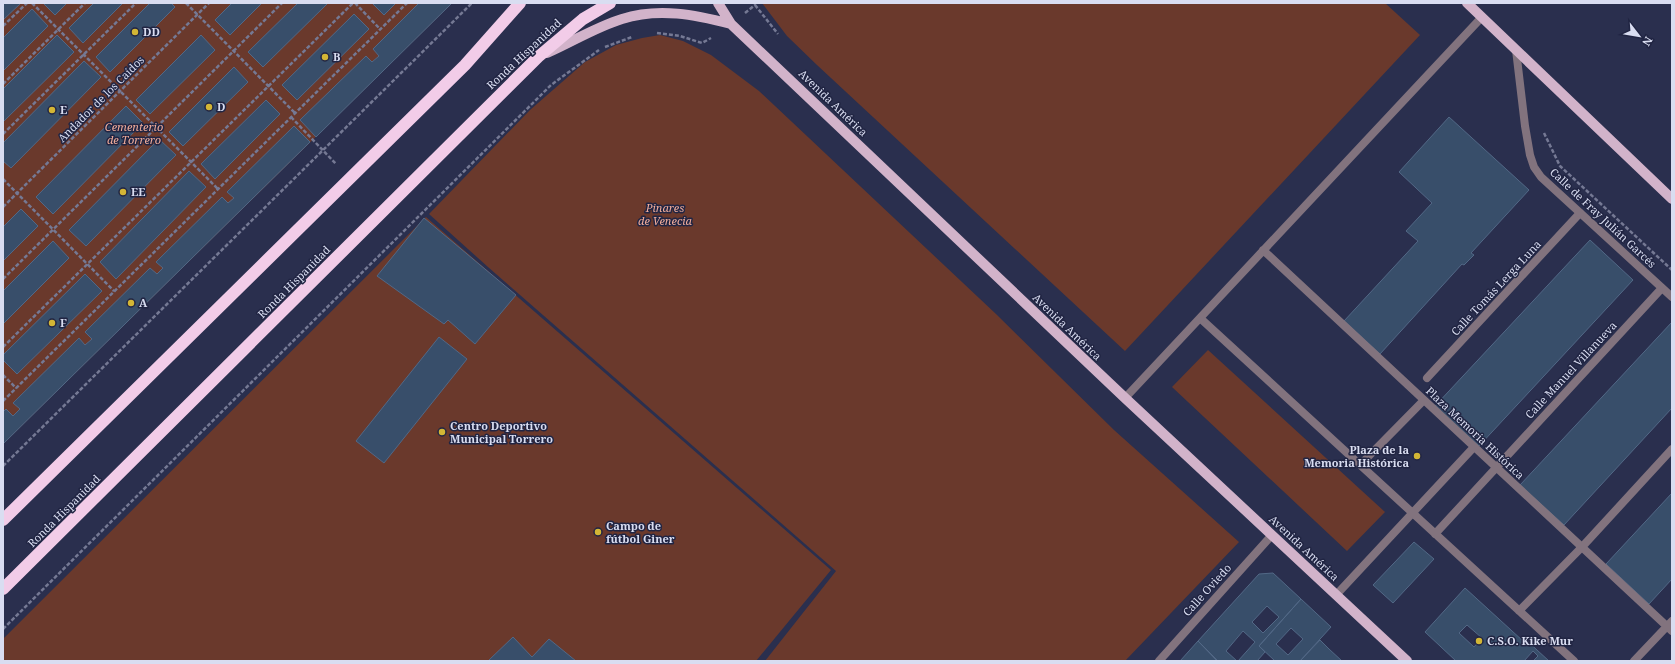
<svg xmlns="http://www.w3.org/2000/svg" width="1675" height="664" viewBox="0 0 1675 664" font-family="'Noto Serif',serif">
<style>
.green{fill:#6a392c}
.building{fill:#384e6a;stroke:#526886;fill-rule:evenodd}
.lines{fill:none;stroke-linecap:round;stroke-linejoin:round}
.path{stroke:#757994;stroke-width:2.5;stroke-dasharray:4 2;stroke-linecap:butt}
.lane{stroke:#82737e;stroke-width:8}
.street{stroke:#82737e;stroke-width:8}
.primary{stroke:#d2b3ca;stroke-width:10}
.highway{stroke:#f2cce8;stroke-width:12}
.poi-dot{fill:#d3b635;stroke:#212543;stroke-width:1.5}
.labels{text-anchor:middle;stroke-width:3;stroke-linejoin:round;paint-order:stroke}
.poi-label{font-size:11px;font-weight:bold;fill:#d9ddf1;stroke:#212543;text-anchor:start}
.street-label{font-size:11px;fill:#d9ddf1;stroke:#212543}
.park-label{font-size:11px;font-style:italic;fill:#f1ad9b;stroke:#212543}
</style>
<rect width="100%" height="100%" fill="#2a2f4e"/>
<path class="green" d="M 3,3 L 452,3 L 3,444 Z
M 762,3 L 1385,3 L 1420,35 L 1125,351 L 817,65 L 787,36 Z
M 660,35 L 683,41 L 711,55 L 759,91 L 996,314 L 1114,430 L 1239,542 L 1125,661 L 765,661 L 836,571 L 488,267 L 429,214 L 530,110 L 585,62 L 616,45 L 642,38 Z
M 426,217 L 831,570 L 756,661 L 3,661 L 3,639 Z
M 1208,350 L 1385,512 L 1347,551 L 1172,387 Z"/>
<path class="building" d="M 3,3 L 21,3 L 3,20 Z
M 43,3 L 67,3 L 55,15 Z
M 94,3 L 123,3 L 83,43 L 69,28 Z
M 150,3 L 171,3 L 175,7 L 110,72 L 96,57 Z
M 232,3 L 262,3 L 230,35 L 215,20 Z
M 298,3 L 328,3 L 263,67 L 248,52 Z
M 372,3 L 396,3 L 384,15 Z
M 419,3 L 452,3 L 316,137 L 300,120 L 366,56 L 372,62 L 379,56 L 373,49 Z
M 32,9 L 48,26 L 3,71 L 3,38 Z
M 354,14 L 369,29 L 297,100 L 282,85 Z
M 57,35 L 74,52 L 3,122 L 3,89 Z
M 201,35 L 215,50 L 150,114 L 136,100 Z
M 84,61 L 101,77 L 11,168 L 3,161 L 3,143 Z
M 234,67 L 248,82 L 183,146 L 169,132 Z
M 266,100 L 280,114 L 215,179 L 201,164 Z
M 126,106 L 143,123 L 53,214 L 36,197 Z
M 1449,117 L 1529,190 L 1471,253 L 1474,255 L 1464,265 L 1462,264 L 1380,354 L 1344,321 L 1418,241 L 1406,231 L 1432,203 L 1399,172 Z
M 294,126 L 310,142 L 3,444 L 3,412 L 6,409 L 13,416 L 20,409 L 13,403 L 79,338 L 85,345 L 92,339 L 85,332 L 150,268 L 157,274 L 163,268 L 156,262 L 222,197 L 228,203 L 234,198 L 227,192 Z
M 159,139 L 176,155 L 86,246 L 69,230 Z
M 189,171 L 206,187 L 116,279 L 100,262 Z
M 21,209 L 38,226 L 3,261 L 3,227 Z
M 424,218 L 516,295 L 475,344 L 448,320 L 444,324 L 377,276 Z
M 1590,240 L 1633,280 L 1479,446 L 1435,406 Z
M 53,241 L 69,258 L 3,324 L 3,291 Z
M 85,274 L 102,291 L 17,374 L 3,360 L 3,355 Z
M 1672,322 L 1672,408 L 1564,525 L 1520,485 Z
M 439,337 L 467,359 L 384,463 L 356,441 Z
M 1672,493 L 1672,579 L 1649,604 L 1606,564 Z
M 1414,542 L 1434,559 L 1393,603 L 1373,585 Z
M 1273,573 L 1301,599 L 1259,646 L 1265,652 L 1257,661 L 1238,661 L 1255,642 L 1243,631 L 1226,651 L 1237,661 L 1217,661 L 1198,641 L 1259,574 ZM 1267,606 L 1279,617 L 1263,633 L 1252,622 Z
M 1465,588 L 1523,641 L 1525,639 L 1549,661 L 1533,661 L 1538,656 L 1533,651 L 1524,661 L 1456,661 L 1425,632 ZM 1467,625 L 1482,638 L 1474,647 L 1459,633 Z
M 1301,599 L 1331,627 L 1300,661 L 1275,661 L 1259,646 ZM 1291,628 L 1303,639 L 1288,655 L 1276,644 Z
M 513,637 L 532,657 L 549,639 L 576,661 L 488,661 Z
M 1320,640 L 1329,649 L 1342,661 L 1300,661 Z
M 1198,641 L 1217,660 L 1217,661 L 1180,661 Z"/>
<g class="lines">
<path class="path" d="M 32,3 L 218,189
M 186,3 L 295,113
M 355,3 L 380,29
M 755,5 L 778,34
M 745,13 L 755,5 L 755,3
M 3,26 L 27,3
M 657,33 L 680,36 L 702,43 L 711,38
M 605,47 L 632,37
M 3,84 L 85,3
M 291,117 L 336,164
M 1544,133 L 1560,166 L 1672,270
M 3,134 L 136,3
M 3,179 L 114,291
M 3,207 L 209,3
M 3,279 L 282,3
M 3,347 L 353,3
M 3,375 L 16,388
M 3,401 L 407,3
M 3,466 L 472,3
M 3,629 L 551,85 L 599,50"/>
<path class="lane" d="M 1427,378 L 1580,213"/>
<path class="street" d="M 1516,50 L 1525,126 L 1530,155 L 1534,167 L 1541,177 L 1672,297
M 1263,250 L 1672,631
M 1200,318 L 1574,661
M 1125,398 L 1482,17
M 1360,465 L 1424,400
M 1435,534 L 1662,288
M 1337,594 L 1474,447
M 1519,611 L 1582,547 L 1672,449
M 1159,661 L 1272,535
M 1634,661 L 1672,621"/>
<path class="primary" d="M 718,3 L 731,24 L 1125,398 L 1407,661
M 1467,3 L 1672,199
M 547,53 C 572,42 596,27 622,19 C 659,7 696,15 731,24"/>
<path class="highway" d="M 3,520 L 465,65 L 520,3
M 3,589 L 538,57 L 583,19 L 610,3"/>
</g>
<g class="poi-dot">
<circle cx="135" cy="32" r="4"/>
<circle cx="325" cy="57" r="4"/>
<circle cx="209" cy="107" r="4"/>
<circle cx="52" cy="110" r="4"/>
<circle cx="123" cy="192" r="4"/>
<circle cx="131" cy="303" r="4"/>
<circle cx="52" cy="323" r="4"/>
<circle cx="442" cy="432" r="4"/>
<circle cx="1417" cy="456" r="4"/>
<circle cx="598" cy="532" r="4"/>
<circle cx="1479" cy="641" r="4"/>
</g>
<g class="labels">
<g class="poi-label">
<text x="143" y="36">DD</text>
<text x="333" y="61">B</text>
<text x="217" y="111">D</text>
<text x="60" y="114">E</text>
<text x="131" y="196">EE</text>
<text x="139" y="307">A</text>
<text x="60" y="327">F</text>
<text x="450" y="430">Centro Deportivo<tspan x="450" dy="13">Municipal Torrero</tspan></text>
<text x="1409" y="454" text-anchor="end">Plaza de la<tspan x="1409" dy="13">Memoria Histórica</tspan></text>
<text x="606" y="530">Campo de<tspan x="606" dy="13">fútbol Giner</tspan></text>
<text x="1487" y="645">C.S.O. Kike Mur</text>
</g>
<g class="street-label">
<text transform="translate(524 54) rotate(-43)" y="4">Ronda Hispanidad</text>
<text transform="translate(101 99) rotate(-45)" y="4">Andador de los Caídos</text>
<text transform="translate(833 103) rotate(44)" y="4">Avenida América</text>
<text transform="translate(1603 218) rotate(43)" y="4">Calle de Fray Julián Garcés</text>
<text transform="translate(294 282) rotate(-45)" y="4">Ronda Hispanidad</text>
<text transform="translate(1496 288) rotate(-47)" y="4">Calle Tomás Lerga Luna</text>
<text transform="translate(1067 327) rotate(44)" y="4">Avenida América</text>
<text transform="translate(1571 370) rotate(-47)" y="4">Calle Manuel Villanueva</text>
<text transform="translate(1475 433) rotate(43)" y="4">Plaza Memoria Histórica</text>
<text transform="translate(64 511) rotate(-45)" y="4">Ronda Hispanidad</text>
<text transform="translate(1304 548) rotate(43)" y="4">Avenida América</text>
<text transform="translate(1207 590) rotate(-48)" y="4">Calle Oviedo</text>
</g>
<g class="park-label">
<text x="134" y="131">Cementerio<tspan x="134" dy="13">de Torrero</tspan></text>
<text x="665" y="212">Pinares<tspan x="665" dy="13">de Venecia</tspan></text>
</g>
</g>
<rect width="1675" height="664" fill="none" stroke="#d9ddf1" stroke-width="8"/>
<g transform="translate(1639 36) rotate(121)" stroke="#212543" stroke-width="3" paint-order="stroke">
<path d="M0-3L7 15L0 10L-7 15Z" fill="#d9ddf1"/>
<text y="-6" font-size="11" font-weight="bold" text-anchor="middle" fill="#d9ddf1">N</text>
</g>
</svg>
